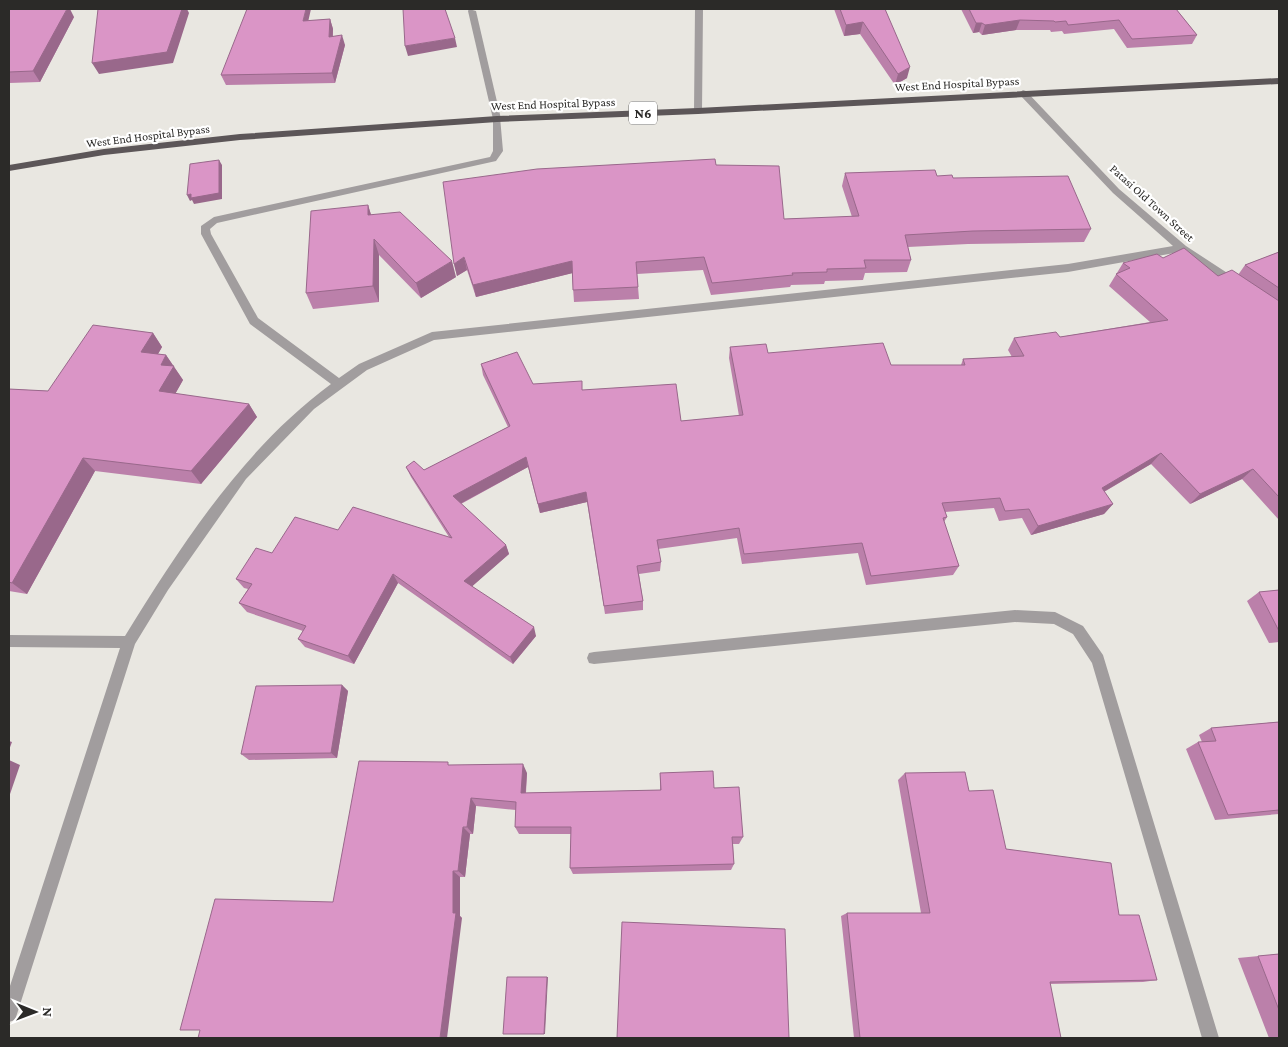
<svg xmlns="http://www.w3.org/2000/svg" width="1288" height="1047" viewBox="0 0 1288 1047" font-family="'Crimson Pro',serif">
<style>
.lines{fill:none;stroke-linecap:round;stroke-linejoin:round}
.service{fill:#a19d9e;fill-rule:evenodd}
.minor{fill:#a19d9e;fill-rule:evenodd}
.trunk{fill:#5c5658;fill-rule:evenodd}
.wall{fill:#bb80aa}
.shaded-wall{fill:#99688b}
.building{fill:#da95c6;stroke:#99688b}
.labels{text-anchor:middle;stroke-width:4.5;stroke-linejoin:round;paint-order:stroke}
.far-street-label{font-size:12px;fill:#2b2a28;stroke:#fff}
.shield{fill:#fff;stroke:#6b6a68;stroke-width:1}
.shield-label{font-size:14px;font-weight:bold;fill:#2b2a28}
</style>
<rect width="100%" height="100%" fill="#e9e7e1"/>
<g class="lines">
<path class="service" d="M 469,9 L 476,11 L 501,119 L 500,121 L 497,122 L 493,119 L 468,11 Z"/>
<path class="minor" d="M 695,9 L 703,9 L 702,111 L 698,114 L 694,111 Z
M 1023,90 L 1026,91 L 1119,189 L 1186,246 L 1238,280 L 1239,283 L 1238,286 L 1230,286 L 1180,252 L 1068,272 L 434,340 L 367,370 L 314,409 L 246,479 L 168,590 L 135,644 L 17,1014 L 15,1020 L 9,1022 L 9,989 L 120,648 L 9,647 L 9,635 L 125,636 C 182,544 243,449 331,384 L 250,324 L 201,234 L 201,226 L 214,217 L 490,157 L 493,151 L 493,119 L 497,116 L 500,117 L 503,151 L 496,161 L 217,223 L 210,229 L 211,234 L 258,318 L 339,378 L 359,364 L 432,332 L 1068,264 L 1173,246 L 1113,193 L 1020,95 L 1019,93 Z
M 1015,610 L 1055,612 L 1083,626 L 1103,655 L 1219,1038 L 1202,1038 L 1092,663 L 1073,634 L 1054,624 L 1015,622 L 594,664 L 589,663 L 587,658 L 589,653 L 594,652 Z"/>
<path class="trunk" d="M 1279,78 L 1279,84 L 698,114 L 497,122 L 240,140 L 104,155 L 9,171 L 9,165 L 104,149 L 240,134 L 497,116 L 698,108 Z"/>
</g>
<path class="wall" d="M 9,9 L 74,17 L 40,82 L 9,83 Z
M 834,9 L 885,9 L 907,78 L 895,85 L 860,34 L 844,36 Z
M 961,9 L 1176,9 L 1197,35 L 1192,44 L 1127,48 L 1114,29 L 1064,34 L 1062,31 L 1051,32 L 1050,30 L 1016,30 L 982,35 L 979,32 L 973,33 Z
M 330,19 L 333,29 L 333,36 L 345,45 L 335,83 L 226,85 L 221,75 L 309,21 Z
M 716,165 L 784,219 L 852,217 L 842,186 L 845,173 L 937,176 L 953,178 L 1091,229 L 1084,242 L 968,244 L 908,247 L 911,260 L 907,272 L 865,273 L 863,280 L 825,281 L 824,284 L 791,285 L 790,287 L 711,295 L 703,270 L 637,274 L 639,299 L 574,302 L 572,273 L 476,297 L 467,270 L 457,276 L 454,264 Z
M 368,205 L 371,215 L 456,277 L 421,298 L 379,255 L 379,302 L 313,309 L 306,293 Z
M 1279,252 L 1279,520 L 1242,479 L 1190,504 L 1151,464 L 1104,492 L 1113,504 L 1104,514 L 1031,535 L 1022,518 L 999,521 L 994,508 L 945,512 L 947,517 L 944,522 L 959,566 L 953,575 L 866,585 L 858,553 L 742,564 L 737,538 L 658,549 L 661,562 L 660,571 L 639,574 L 643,601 L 643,610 L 605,614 L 587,502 L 540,513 L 528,467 L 461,504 L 506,545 L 509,554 L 472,586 L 536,636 L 513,664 L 398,583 L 354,664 L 305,647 L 298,639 L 303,631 L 247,612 L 239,603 L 248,589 L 244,588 L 236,579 L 272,553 L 338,530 L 449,537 L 411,477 L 406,467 L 424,470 L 508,427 L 483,375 L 481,364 L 533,384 L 583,390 L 681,421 L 739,416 L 729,358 L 730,347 L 768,353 L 891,365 L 961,365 L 963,359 L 1012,357 L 1008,350 L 1014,338 L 1060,337 L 1150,322 L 1109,286 L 1123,263 L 1163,258 L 1218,276 L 1238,275 L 1245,265 Z
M 153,333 L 162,347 L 158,354 L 166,355 L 183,380 L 175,394 L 249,404 L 257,417 L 201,484 L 95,471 L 27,594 L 9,591 L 9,389 L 48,391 Z
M 1279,590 L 1279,642 L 1269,643 L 1247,601 L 1259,592 Z
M 342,685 L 348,691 L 337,758 L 249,760 L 241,754 Z
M 1279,722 L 1279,814 L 1215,820 L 1186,749 L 1198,742 L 1202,742 L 1199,735 L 1211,728 Z
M 451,765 L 527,773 L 526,793 L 660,790 L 660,773 L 714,788 L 743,837 L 739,844 L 733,844 L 734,864 L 731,870 L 573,874 L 570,868 L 571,834 L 519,834 L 515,827 L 516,810 L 476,806 L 473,834 L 470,834 L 465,877 L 460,877 L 460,916 L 462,918 L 333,902 Z
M 905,773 L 969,791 L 1006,849 L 1119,915 L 1157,980 L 1143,982 L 1050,984 L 1061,1038 L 854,1038 L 841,916 L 847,913 L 921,913 L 898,780 Z
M 1279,954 L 1279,1038 L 1269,1038 L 1238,958 Z"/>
<path class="shaded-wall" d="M 67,9 L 70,9 L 74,17 L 40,82 L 33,71 Z
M 182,9 L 187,9 L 189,13 L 173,63 L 99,74 L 92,63 Z
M 306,9 L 311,9 L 306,31 L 303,21 Z
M 330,19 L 333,29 L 332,47 L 329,37 Z
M 1020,20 L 1016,30 L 982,35 L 985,25 Z
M 863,22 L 860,34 L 844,36 L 846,25 Z
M 976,23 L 982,23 L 979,32 L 973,33 Z
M 342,35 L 345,45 L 335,83 L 332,73 Z
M 455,38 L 457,47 L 408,56 L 405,46 Z
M 910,67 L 907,78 L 895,85 L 898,74 Z
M 219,160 L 222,165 L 222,199 L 194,204 L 192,200 L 190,201 L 187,195 L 191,194 Z
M 368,205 L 373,221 L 368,215 Z
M 374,239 L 379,255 L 379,302 L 373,286 Z
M 464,257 L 467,270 L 457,276 L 454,264 Z
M 452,261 L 456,277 L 421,298 L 416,283 Z
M 572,261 L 573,273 L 476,297 L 473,285 Z
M 153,333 L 162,347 L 151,366 L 141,352 Z
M 166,355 L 183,380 L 169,405 L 159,391 L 161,365 Z
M 249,404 L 257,417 L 201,484 L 191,471 Z
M 1161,453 L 1151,464 L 1093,498 L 1102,488 Z
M 526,457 L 528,467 L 456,506 L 453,496 Z
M 83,458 L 95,471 L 27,594 L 12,583 Z
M 1253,469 L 1242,479 L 1190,504 L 1200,494 Z
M 586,492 L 587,502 L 540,513 L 538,504 Z
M 1113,504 L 1104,514 L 1031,535 L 1038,526 Z
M 506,545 L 509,554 L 468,590 L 464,581 Z
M 393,574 L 398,583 L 354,664 L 348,656 Z
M 534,627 L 536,636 L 513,664 L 510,657 Z
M 342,685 L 348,691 L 337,758 L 331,753 Z
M 9,741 L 12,742 L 9,750 Z
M 9,760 L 20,765 L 9,797 Z
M 523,764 L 527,773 L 525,801 L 521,793 Z
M 471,798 L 476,806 L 473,834 L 467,827 Z
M 463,827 L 470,834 L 465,877 L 458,871 Z
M 453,871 L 460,877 L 460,916 L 462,918 L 447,1038 L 440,1038 L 453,913 Z
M 547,977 L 548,977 L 545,1034 L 544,1034 Z"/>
<path class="building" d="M 9,9 L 67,9 L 33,71 L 9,72 Z
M 98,9 L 182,9 L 167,52 L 92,63 Z
M 247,9 L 306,9 L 303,21 L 330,19 L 329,37 L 342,35 L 332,73 L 221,75 Z
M 403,9 L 445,9 L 455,38 L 405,46 Z
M 840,9 L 885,9 L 910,67 L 898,74 L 863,22 L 846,25 Z
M 969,9 L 1176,9 L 1197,35 L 1132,39 L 1119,20 L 1068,25 L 1066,21 L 1055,22 L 1054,21 L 1020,20 L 985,25 L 982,23 L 976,23 Z
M 715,159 L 716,165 L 779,166 L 784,219 L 859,216 L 845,173 L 935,170 L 937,176 L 952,175 L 953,178 L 1068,176 L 1091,229 L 973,231 L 905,235 L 911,260 L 864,260 L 866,268 L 827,269 L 827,272 L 792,273 L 793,275 L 712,283 L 704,257 L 636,262 L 638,287 L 573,290 L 572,261 L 473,285 L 464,257 L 454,264 L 443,182 L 537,169 Z
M 219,160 L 219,193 L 191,198 L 191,194 L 187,195 L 190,164 Z
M 368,205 L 368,215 L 400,212 L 452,261 L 416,283 L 374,239 L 373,286 L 306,293 L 311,211 Z
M 1184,248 L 1218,276 L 1232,270 L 1279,301 L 1279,497 L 1253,469 L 1200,494 L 1161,453 L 1102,488 L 1113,504 L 1038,526 L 1029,509 L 1005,511 L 1000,498 L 942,503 L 947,517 L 943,518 L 959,566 L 871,576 L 862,543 L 744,554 L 739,528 L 657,540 L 661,562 L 637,566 L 643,601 L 604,606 L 586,492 L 538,504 L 526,457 L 453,496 L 506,545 L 464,581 L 534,627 L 510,657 L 393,574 L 348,656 L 298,639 L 306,626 L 239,603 L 252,584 L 236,579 L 256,548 L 272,553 L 295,517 L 338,530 L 353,507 L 452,538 L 406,467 L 414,461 L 424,470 L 510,426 L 481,364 L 517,352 L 533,384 L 582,381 L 582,390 L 676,384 L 681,421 L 743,415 L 730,347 L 766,344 L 768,353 L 883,343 L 891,365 L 965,365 L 963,359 L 1024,356 L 1014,338 L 1056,332 L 1060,337 L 1168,320 L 1116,274 L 1130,268 L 1123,263 L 1157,254 L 1163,258 Z
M 1279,252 L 1279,288 L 1245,265 Z
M 93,325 L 153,333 L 141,352 L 166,355 L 161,365 L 174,366 L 159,391 L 249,404 L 191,471 L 83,458 L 12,583 L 9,582 L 9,389 L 48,391 Z
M 1279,590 L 1279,631 L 1259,592 Z
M 342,685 L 331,753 L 241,754 L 256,686 Z
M 1279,722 L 1279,810 L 1228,815 L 1198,742 L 1216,741 L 1211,728 Z
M 359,761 L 448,762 L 448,765 L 523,764 L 521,793 L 661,790 L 660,773 L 713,771 L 714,788 L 739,787 L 743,837 L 732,837 L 734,864 L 570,868 L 571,827 L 515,827 L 516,802 L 471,798 L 467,827 L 463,827 L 458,871 L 453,871 L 453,913 L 456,913 L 440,1038 L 198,1038 L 200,1030 L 180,1030 L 215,899 L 333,902 Z
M 965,772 L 969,791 L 993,790 L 1006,849 L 1111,863 L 1119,915 L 1139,915 L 1157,980 L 1050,982 L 1061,1038 L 860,1038 L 847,913 L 930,913 L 905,773 Z
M 622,922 L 785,929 L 789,1038 L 617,1038 Z
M 1279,954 L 1279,1010 L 1258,956 Z
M 507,977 L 547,977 L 544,1034 L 503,1034 Z"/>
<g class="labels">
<g class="far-street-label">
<text transform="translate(957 84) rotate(-3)" y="4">West End Hospital Bypass</text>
<text transform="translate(553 104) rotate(-2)" y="4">West End Hospital Bypass</text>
<text transform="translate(148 136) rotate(-7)" y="4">West End Hospital Bypass</text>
<text transform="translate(1152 203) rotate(42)" y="4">Patasi Old Town Street</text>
</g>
<rect class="shield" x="629" y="101.5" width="28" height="23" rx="4"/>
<g class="shield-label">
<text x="643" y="118">N6</text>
</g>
</g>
<rect width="1288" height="1047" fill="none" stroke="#2b2a28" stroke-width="20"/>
<g transform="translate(35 1012) rotate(91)" stroke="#ffffff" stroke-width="4" paint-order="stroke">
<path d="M0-4L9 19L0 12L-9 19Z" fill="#2b2a28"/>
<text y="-8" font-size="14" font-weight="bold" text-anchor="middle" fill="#2b2a28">N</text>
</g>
</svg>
